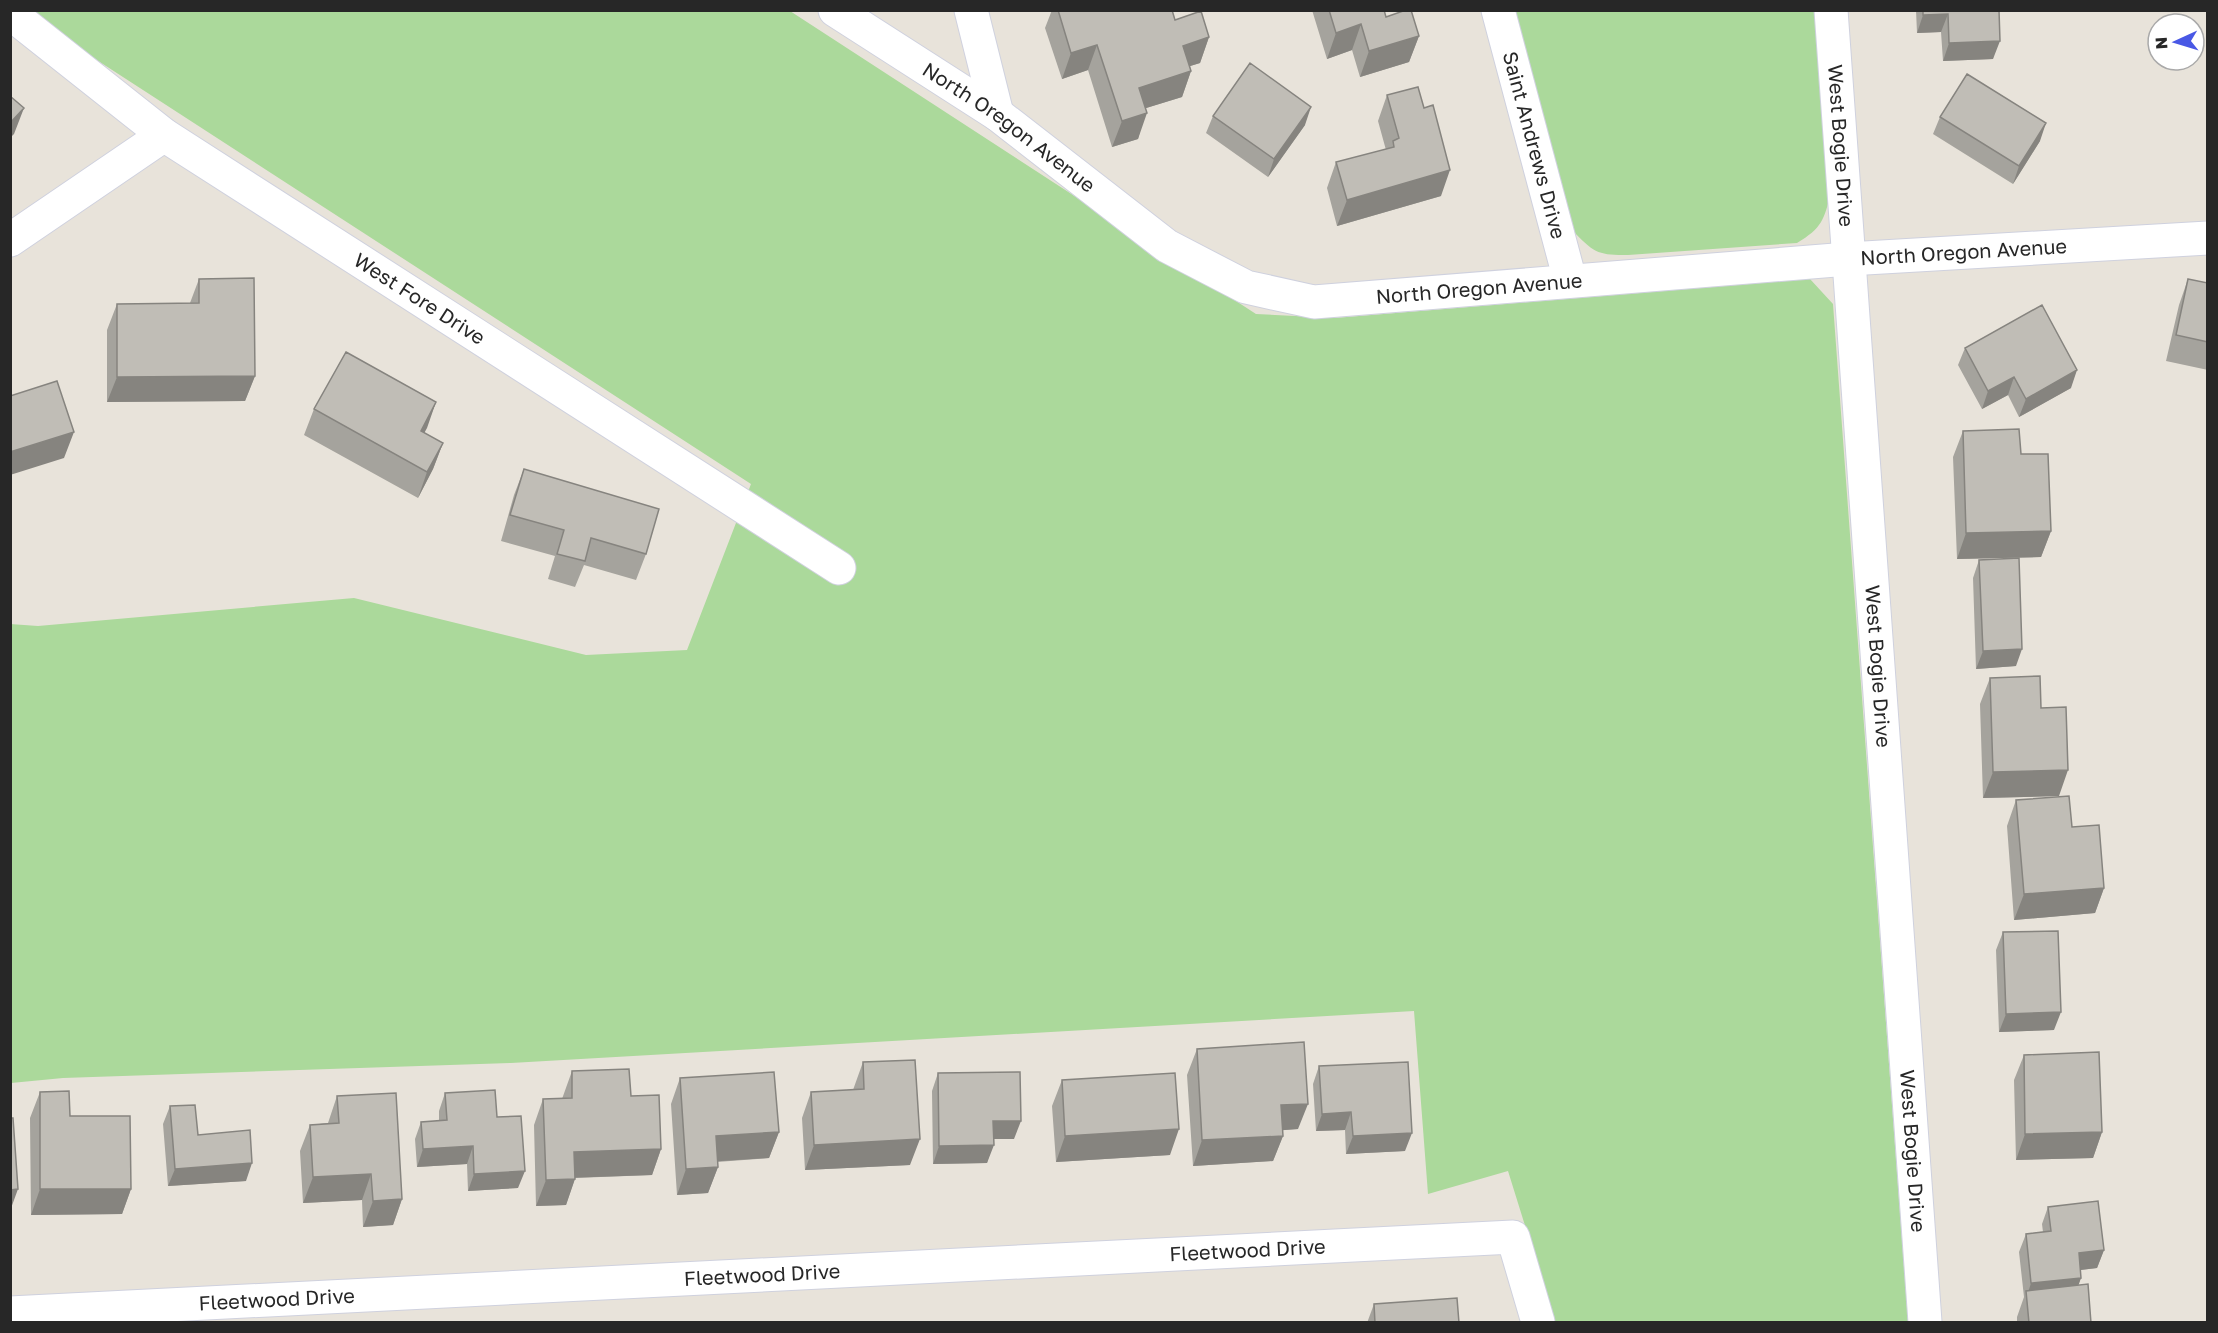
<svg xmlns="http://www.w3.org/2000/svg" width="2218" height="1333" viewBox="0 0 2218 1333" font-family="'Golos Text',sans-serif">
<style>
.green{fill:#abd99b}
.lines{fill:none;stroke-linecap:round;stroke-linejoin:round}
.minor-casing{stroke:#cfd1de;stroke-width:35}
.minor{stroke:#fff;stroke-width:33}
.wall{fill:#a5a39d}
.shaded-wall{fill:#86847f}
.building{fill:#c0bdb6;stroke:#86847f;stroke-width:1.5}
.labels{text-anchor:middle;stroke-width:4.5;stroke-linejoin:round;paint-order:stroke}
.street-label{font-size:20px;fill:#272727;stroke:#fff}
</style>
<rect width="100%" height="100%" fill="#e8e3da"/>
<path class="green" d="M 33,11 L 790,11 L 1256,314 L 1335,318 L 1810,279 L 1833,304 L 1908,1322 L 1555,1322 L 1508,1171 L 1428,1194 L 1414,1011 L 511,1063 L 63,1078 L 11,1083 L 10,624 L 38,626 L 354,598 L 586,655 L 687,650 L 751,484 L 89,55 Z
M 1515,11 L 1818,11 L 1831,192 C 1824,220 1822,228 1797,243 L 1628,255 C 1600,255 1595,254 1575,233 Z"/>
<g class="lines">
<g class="minor-casing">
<g id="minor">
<path id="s1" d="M 835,10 L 997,114 L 1167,246 L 1246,287 L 1314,302 L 1848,259 L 2208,238"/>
<path d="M 971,10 L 997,114"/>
<path id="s2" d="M 1498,10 L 1570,280"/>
<path id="s3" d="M 1831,10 L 1925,1322"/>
<path id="s4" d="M 10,13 L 164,135 L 839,568"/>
<path d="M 10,240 L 164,135"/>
<path id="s5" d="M 10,1313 L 1513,1237 L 1538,1322"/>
</g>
</g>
<use href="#minor" class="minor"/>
</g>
<path class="wall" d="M 1052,10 L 1172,10 L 1175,20 L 1209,37 L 1200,63 L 1190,66 L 1191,71 L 1182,97 L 1146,108 L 1138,139 L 1112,147 L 1088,70 L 1062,79 L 1045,28 Z
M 1312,10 L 1388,10 L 1384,12 L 1386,17 L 1419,36 L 1409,62 L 1360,77 L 1352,50 L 1327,59 Z
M 1916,10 L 1999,10 L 1993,59 L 1943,61 L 1941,32 L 1917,33 Z
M 1387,95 L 1424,108 L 1441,196 L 1337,226 L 1327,188 L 1336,162 L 1386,150 L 1378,121 Z
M 1213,116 L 1305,125 L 1268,177 L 1206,133 Z
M 1940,117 L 2040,141 L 2013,184 L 1933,134 Z
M 199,279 L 255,376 L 245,401 L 107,402 L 107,330 L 117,304 L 190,303 Z
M 2188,279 L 2208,283 L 2208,370 L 2166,361 L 2179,305 Z
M 1965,348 L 2071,388 L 2019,417 L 2008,395 L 1982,409 L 1958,365 Z
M 436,402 L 424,433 L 443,443 L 433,469 L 418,498 L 304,435 L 314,409 Z
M 1963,431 L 2021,454 L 2051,531 L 2041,557 L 1957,559 L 1953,457 Z
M 524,469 L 646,554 L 636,580 L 584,565 L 575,587 L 548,579 L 555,556 L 501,541 L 514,495 Z
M 1979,560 L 2016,666 L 1976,669 L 1973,578 Z
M 1990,678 L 2041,708 L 2059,796 L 1983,798 L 1980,704 Z
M 2016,800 L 2104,888 L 2095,913 L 2014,920 L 2007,826 Z
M 2003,932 L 2054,1030 L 1999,1032 L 1996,950 Z
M 1197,1049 L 1298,1129 L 1282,1130 L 1283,1136 L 1273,1161 L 1193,1166 L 1187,1075 Z
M 2024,1055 L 2102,1132 L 2093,1158 L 2016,1160 L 2014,1080 Z
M 863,1062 L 910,1165 L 805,1170 L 802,1118 L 811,1092 L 853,1090 Z
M 1319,1066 L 1405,1151 L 1346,1154 L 1345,1130 L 1316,1131 L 1313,1084 Z
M 572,1071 L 631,1096 L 661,1149 L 652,1175 L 575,1178 L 566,1205 L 536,1206 L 534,1125 L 543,1099 L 562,1099 Z
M 938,1073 L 1014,1139 L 994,1139 L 987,1163 L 933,1164 L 932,1091 Z
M 680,1078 L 779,1132 L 769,1158 L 717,1162 L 718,1167 L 708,1193 L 677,1195 L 671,1104 Z
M 1062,1080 L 1170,1155 L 1056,1162 L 1052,1106 Z
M 40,1092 L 131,1189 L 122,1214 L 31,1215 L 30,1118 Z
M 445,1093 L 497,1117 L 518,1188 L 468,1191 L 467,1164 L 417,1167 L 415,1139 L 421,1122 L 439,1121 L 439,1111 Z
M 337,1096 L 402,1199 L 393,1225 L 363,1227 L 362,1200 L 303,1203 L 300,1151 L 310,1125 L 328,1123 Z
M 170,1106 L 198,1135 L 246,1181 L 168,1186 L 163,1124 Z
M 2048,1207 L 2104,1250 L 2097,1268 L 2080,1270 L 2081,1278 L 2078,1285 L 2091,1323 L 2017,1323 L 2017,1317 L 2024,1297 L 2019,1252 L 2026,1234 L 2043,1232 L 2042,1224 Z
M 1374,1304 L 1459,1323 L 1367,1323 Z"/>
<path class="shaded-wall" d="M 1948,14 L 1941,32 L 1917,33 L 1923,15 Z
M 1361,24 L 1352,50 L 1327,59 L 1336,33 Z
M 1419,36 L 1409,62 L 1360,77 L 1369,51 Z
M 1209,37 L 1200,63 L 1174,71 L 1183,46 Z
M 2000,41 L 1993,59 L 1943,61 L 1949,43 Z
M 1097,45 L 1088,70 L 1062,79 L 1071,53 Z
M 1191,71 L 1182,97 L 1130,113 L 1139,88 Z
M 1311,107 L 1305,125 L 1268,177 L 1274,159 Z
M 24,108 L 14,134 L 10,138 L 10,123 Z
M 1147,113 L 1138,139 L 1112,147 L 1122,121 Z
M 2046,123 L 2040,141 L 2013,184 L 2019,166 Z
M 1450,170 L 1441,196 L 1337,226 L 1347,200 Z
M 2077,370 L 2071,388 L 2019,417 L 2026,399 Z
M 255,376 L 245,401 L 107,402 L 117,377 Z
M 2014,377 L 2008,395 L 1982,409 L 1988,391 Z
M 436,402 L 427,428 L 411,457 L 421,431 Z
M 74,432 L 64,458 L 10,475 L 10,452 Z
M 443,443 L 433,469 L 418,498 L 427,472 Z
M 2051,531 L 2041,557 L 1957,559 L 1966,533 Z
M 2022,649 L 2016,666 L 1976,669 L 1983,651 Z
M 2068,770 L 2059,796 L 1983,798 L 1993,772 Z
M 2104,888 L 2095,913 L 2014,920 L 2024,894 Z
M 2061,1012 L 2054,1030 L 1999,1032 L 2006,1014 Z
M 1308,1104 L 1298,1129 L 1272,1131 L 1281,1105 Z
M 1351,1112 L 1345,1130 L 1316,1131 L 1322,1114 Z
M 993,1121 L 1021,1121 L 1014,1139 L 987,1139 Z
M 1179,1129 L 1170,1155 L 1056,1162 L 1065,1136 Z
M 779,1132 L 769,1158 L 706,1162 L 716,1136 Z
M 2102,1132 L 2093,1158 L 2016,1160 L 2025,1134 Z
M 1412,1133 L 1405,1151 L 1346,1154 L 1353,1136 Z
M 1283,1136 L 1273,1161 L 1193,1166 L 1202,1140 Z
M 920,1139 L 910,1165 L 805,1170 L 814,1145 Z
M 994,1145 L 987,1163 L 933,1164 L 939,1146 Z
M 473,1146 L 467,1164 L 417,1167 L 423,1149 Z
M 661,1149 L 652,1175 L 565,1178 L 574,1152 Z
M 252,1163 L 246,1181 L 168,1186 L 175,1169 Z
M 718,1167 L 708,1193 L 677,1195 L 686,1169 Z
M 525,1171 L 518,1188 L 468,1191 L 474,1174 Z
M 371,1174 L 362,1200 L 303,1203 L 313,1177 Z
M 575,1179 L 566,1205 L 536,1206 L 546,1180 Z
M 18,1189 L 10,1211 L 10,1190 Z
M 40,1189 L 131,1189 L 122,1214 L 31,1215 Z
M 402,1199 L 393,1225 L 363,1227 L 373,1201 Z
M 2104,1250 L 2097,1268 L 2072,1271 L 2079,1253 Z
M 2081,1278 L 2075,1295 L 2027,1296 L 2031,1283 Z"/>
<path class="building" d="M 1058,10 L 1172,10 L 1175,20 L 1201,11 L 1209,37 L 1183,46 L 1191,71 L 1139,88 L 1147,113 L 1122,121 L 1097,45 L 1071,53 Z
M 1329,10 L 1384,10 L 1386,17 L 1406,10 L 1411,10 L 1419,36 L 1369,51 L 1361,24 L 1336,33 Z
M 1923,10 L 1999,10 L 2000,41 L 1949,43 L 1948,14 L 1923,15 Z
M 1250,63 L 1311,107 L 1274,159 L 1213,116 Z
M 1967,74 L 2046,123 L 2019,166 L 1940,117 Z
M 1418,87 L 1424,108 L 1433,105 L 1450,170 L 1347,200 L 1336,162 L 1394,147 L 1393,141 L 1399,138 L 1387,95 Z
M 10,96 L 24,108 L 10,123 Z
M 254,278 L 255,376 L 117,377 L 117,304 L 199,303 L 199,279 Z
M 2188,279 L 2208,283 L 2208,342 L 2176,335 Z
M 2042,305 L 2077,370 L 2026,399 L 2014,377 L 1988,391 L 1965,348 Z
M 346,352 L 436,402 L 421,431 L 443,443 L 427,472 L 314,409 Z
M 57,381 L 74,432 L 10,452 L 10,396 Z
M 2019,429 L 2021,454 L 2048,454 L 2051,531 L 1966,533 L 1963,431 Z
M 524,469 L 659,509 L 646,554 L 591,538 L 585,561 L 557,554 L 564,530 L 510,515 Z
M 2019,558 L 2022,649 L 1983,651 L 1979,560 Z
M 2040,676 L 2041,708 L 2066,707 L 2068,770 L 1993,772 L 1990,678 Z
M 2069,796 L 2072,827 L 2099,825 L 2104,888 L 2024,894 L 2016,800 Z
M 2058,931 L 2061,1012 L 2006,1014 L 2003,932 Z
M 1304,1042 L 1308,1104 L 1281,1105 L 1283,1136 L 1202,1140 L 1197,1049 Z
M 2099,1052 L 2102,1132 L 2025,1134 L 2024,1055 Z
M 915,1060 L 920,1139 L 814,1145 L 811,1092 L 864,1089 L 863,1062 Z
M 1408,1062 L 1412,1133 L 1353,1136 L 1351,1112 L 1322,1114 L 1319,1066 Z
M 629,1069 L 631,1096 L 659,1095 L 661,1149 L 574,1152 L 575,1179 L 546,1180 L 543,1099 L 572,1098 L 572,1071 Z
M 774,1072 L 779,1132 L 716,1136 L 718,1167 L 686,1169 L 680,1078 Z
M 1020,1072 L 1021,1121 L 993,1121 L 994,1145 L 939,1146 L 938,1073 Z
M 1175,1073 L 1179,1129 L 1065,1136 L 1062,1080 Z
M 495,1090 L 497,1117 L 521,1116 L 525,1171 L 474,1174 L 473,1146 L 423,1149 L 421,1122 L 447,1120 L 445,1093 Z
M 69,1091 L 70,1116 L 130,1116 L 131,1189 L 40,1189 L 40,1092 Z
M 396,1093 L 402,1199 L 373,1201 L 371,1174 L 313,1177 L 310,1125 L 339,1123 L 337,1096 Z
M 195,1105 L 198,1135 L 250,1130 L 252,1163 L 175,1169 L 170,1106 Z
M 10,1118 L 13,1118 L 18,1189 L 10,1190 Z
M 2098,1201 L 2104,1250 L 2079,1253 L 2081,1278 L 2031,1283 L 2026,1234 L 2051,1231 L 2048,1207 Z
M 2088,1284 L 2091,1323 L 2029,1323 L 2026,1291 Z
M 1457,1298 L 1459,1323 L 1375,1323 L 1374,1304 Z"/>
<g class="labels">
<g class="street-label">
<text dy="7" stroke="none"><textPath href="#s1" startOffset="210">North Oregon Avenue</textPath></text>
<text dy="7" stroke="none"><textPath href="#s2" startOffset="140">Saint Andrews Drive</textPath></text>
<text dy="7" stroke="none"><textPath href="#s3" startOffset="136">West Bogie Drive</textPath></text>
<text dy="7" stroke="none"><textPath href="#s1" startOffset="1218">North Oregon Avenue</textPath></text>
<text dy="7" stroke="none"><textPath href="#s1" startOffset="732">North Oregon Avenue</textPath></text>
<text dy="7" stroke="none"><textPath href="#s4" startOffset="500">West Fore Drive</textPath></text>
<text dy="7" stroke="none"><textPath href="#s3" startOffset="658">West Bogie Drive</textPath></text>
<text dy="7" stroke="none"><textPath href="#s3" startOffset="1144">West Bogie Drive</textPath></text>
<text dy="7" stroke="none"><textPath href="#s5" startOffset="1239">Fleetwood Drive</textPath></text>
<text dy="7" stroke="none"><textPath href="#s5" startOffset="753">Fleetwood Drive</textPath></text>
<text dy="7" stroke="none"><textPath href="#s5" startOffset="267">Fleetwood Drive</textPath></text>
</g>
</g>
<rect width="2218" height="1333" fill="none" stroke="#272727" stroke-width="24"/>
<g transform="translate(2176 42) rotate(266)"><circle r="28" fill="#ffffff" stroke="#a9a9a9" stroke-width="1.5"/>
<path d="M0-4.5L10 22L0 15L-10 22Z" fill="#4958e5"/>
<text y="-9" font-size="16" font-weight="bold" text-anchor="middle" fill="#272727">N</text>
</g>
</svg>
